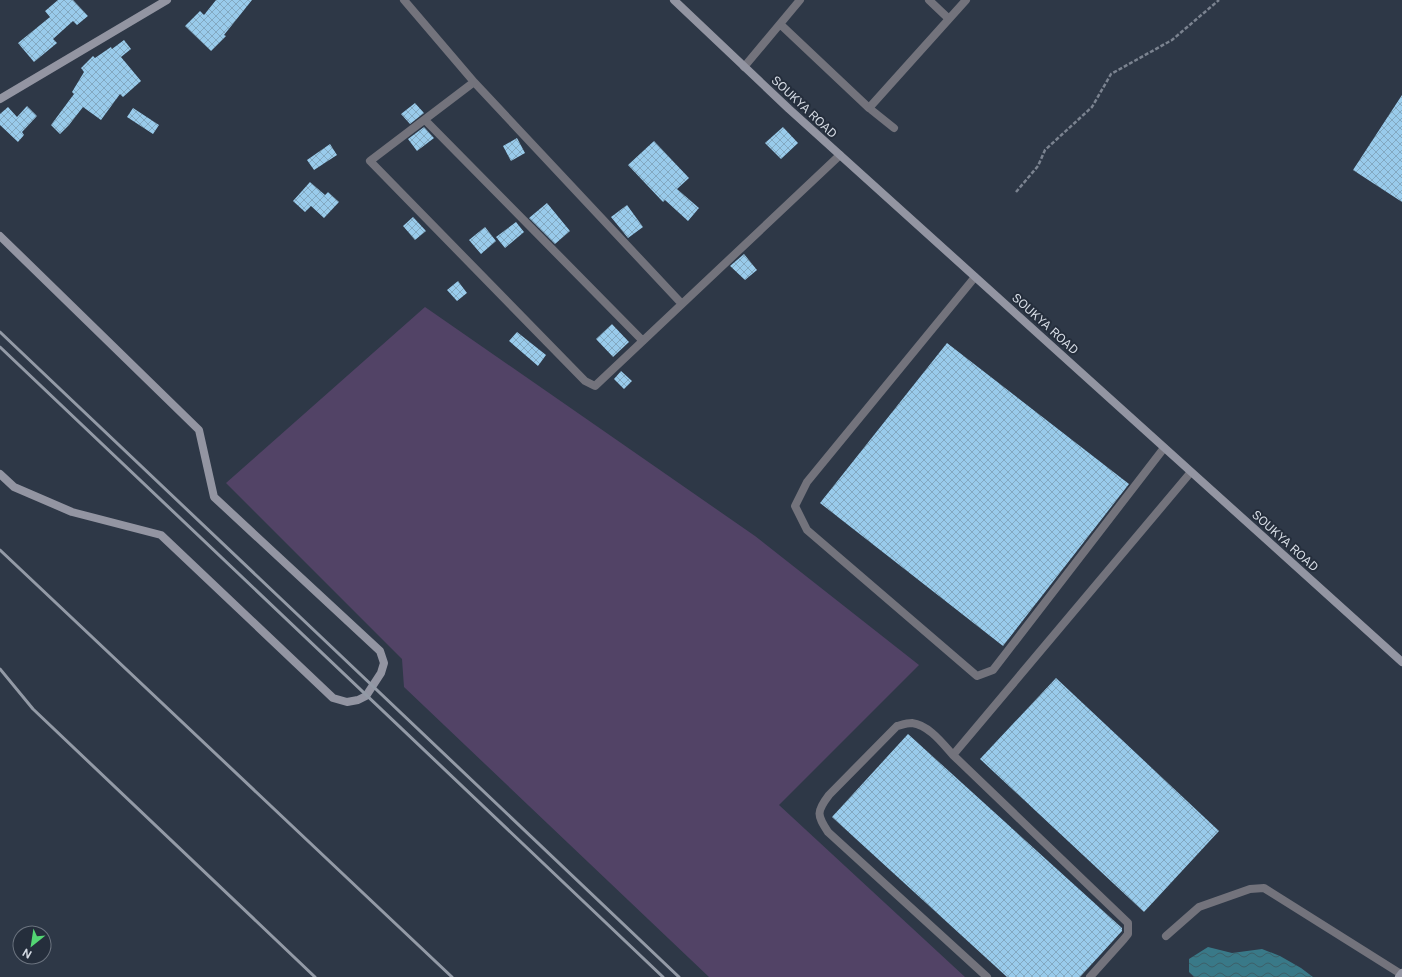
<svg xmlns="http://www.w3.org/2000/svg" width="1402" height="977" viewBox="0 0 1402 977" font-family="'Public Sans',sans-serif">
<style>
.grass{fill:#524366}
.water{fill:url(#water-waves)}
.building{fill:url(#building-cross-hatch)}
.lines{fill:none;stroke-linecap:round;stroke-linejoin:round}
.path{stroke:#7b8390;stroke-width:2.5;stroke-dasharray:4 2;stroke-linecap:butt}
.lane{stroke:#73737c;stroke-width:8}
.street{stroke:#73737c;stroke-width:8}
.secondary{stroke:#9395a2;stroke-width:8}
.rail{stroke:#939aa6;stroke-width:3}
.labels{text-anchor:middle;stroke-width:4;stroke-linejoin:round;paint-order:stroke}
.street-label{font-size:12px;fill:#d5dbe4;stroke:#252e3c}
</style>
<defs>
<pattern id="water-waves" width="16" height="10" patternUnits="userSpaceOnUse"><rect width="16" height="10" fill="#397988"/><path d="M0 5q4-4 8 0t8 0" fill="none" stroke="#3c6069"/></pattern>
<pattern id="building-cross-hatch" width="8" height="8" patternUnits="userSpaceOnUse"><rect width="8" height="8" fill="#99cbeb"/><path d="M0 0l8 8M0 8l8-8" fill="none" stroke="#83a9c1"/></pattern>
</defs>
<rect width="100%" height="100%" fill="#2e3847"/>
<path class="grass" d="M 425,307 L 755,536 L 919,665 L 779,805 L 965,977 L 709,977 L 404,687 L 402,659 L 226,483 Z"/>
<path class="water" d="M 1208,947 L 1232,953 L 1262,949 L 1280,956 L 1301,968 L 1313,977 L 1194,977 L 1189,972 L 1189,959 Z"/>
<path class="building" d="M 58,0 L 73,0 L 88,16 L 77,25 L 73,21 L 53,39 L 57,43 L 34,62 L 18,43 L 50,17 L 45,11 Z
M 216,0 L 252,0 L 224,35 L 226,36 L 211,51 L 185,26 L 200,11 L 204,15 Z
M 124,40 L 131,49 L 121,57 L 141,81 L 123,97 L 120,94 L 101,120 L 83,107 L 69,125 L 60,134 L 51,125 L 74,94 L 72,92 L 84,72 L 81,68 L 93,56 L 95,58 L 111,47 L 112,49 Z
M 1402,95 L 1402,202 L 1353,170 Z
M 415,103 L 424,113 L 410,124 L 401,114 Z
M 27,106 L 37,116 L 22,132 L 24,135 L 18,142 L 0,125 L 0,114 L 8,107 L 17,117 Z
M 133,108 L 159,125 L 153,134 L 127,117 Z
M 424,127 L 434,138 L 417,151 L 408,139 Z
M 783,127 L 798,143 L 781,159 L 765,143 Z
M 517,138 L 525,153 L 511,161 L 503,146 Z
M 654,141 L 689,178 L 677,189 L 699,208 L 688,221 L 665,200 L 663,202 L 628,165 Z
M 330,144 L 337,155 L 314,170 L 307,160 Z
M 310,182 L 325,195 L 328,192 L 339,202 L 324,218 L 311,206 L 305,212 L 293,201 Z
M 547,203 L 570,231 L 555,244 L 529,218 Z
M 627,205 L 643,227 L 628,238 L 611,217 Z
M 413,217 L 426,231 L 415,240 L 403,226 Z
M 516,222 L 524,232 L 505,248 L 496,237 Z
M 485,227 L 496,241 L 481,254 L 469,240 Z
M 744,254 L 757,270 L 745,280 L 730,266 Z
M 458,281 L 467,293 L 457,301 L 447,290 Z
M 612,324 L 629,342 L 613,357 L 596,339 Z
M 517,332 L 546,355 L 538,366 L 509,341 Z
M 947,343 L 1129,484 L 1003,646 L 820,503 Z
M 621,371 L 632,381 L 624,389 L 614,379 Z
M 1056,678 L 1219,831 L 1144,912 L 980,759 Z
M 908,734 L 1122,928 L 1122,931 L 1080,977 L 1007,977 L 832,817 Z"/>
<g class="lines">
<path class="path" d="M 1016,192 L 1038,166 L 1045,150 L 1092,107 L 1111,74 L 1172,40 L 1219,0"/>
<path class="lane" d="M 929,0 L 949,19
M 780,24 L 869,108 L 966,0
M 744,67 L 800,0
M 869,108 L 894,128
M 975,277 L 807,482 L 795,506 L 807,530 L 977,676 L 993,670 L 1164,448
M 953,755 L 1191,472
M 987,977 L 828,832 C 817,815 816,812 829,795 L 897,726 C 901,725 907,723 912,723 C 929,725 943,744 953,755 L 1128,923 L 1128,934 L 1124,939 L 1090,977"/>
<path class="street" d="M 404,0 L 474,82 L 370,161 L 585,381 L 595,386 L 840,155
M 474,82 L 682,304
M 425,120 L 643,341
M 1166,936 L 1199,907 L 1250,889 L 1264,888 L 1401,974"/>
<path class="secondary" d="M 674,0 L 789,109 L 1402,662
M 0,99 L 167,0
M 0,236 L 199,430 L 214,497 L 380,651 L 384,663 L 381,673 L 366,696 L 358,700 L 347,702 L 333,698 L 161,535 L 72,512 L 14,487 L 0,474
M 1399,977 L 1402,973"/>
<path class="rail" d="M 0,332 L 679,977
M 0,347 L 663,977
M 0,550 L 452,977
M 0,669 L 33,709 L 315,977"/>
</g>
<g class="labels">
<g class="street-label">
<text transform="translate(804 107) rotate(43)" y="4">SOUKYA ROAD</text>
<text transform="translate(1045 324) rotate(42)" y="4">SOUKYA ROAD</text>
<text transform="translate(1285 541) rotate(42)" y="4">SOUKYA ROAD</text>
</g>
</g>
<g transform="translate(32 945) rotate(210)"><circle r="19" fill="#252e3c" stroke="#6b737f"/>
<path d="M0-3L7 15L0 10L-7 15Z" fill="#53d673"/>
<text y="-6" font-size="11" font-weight="bold" text-anchor="middle" fill="#d5dbe4">N</text>
</g>
</svg>
